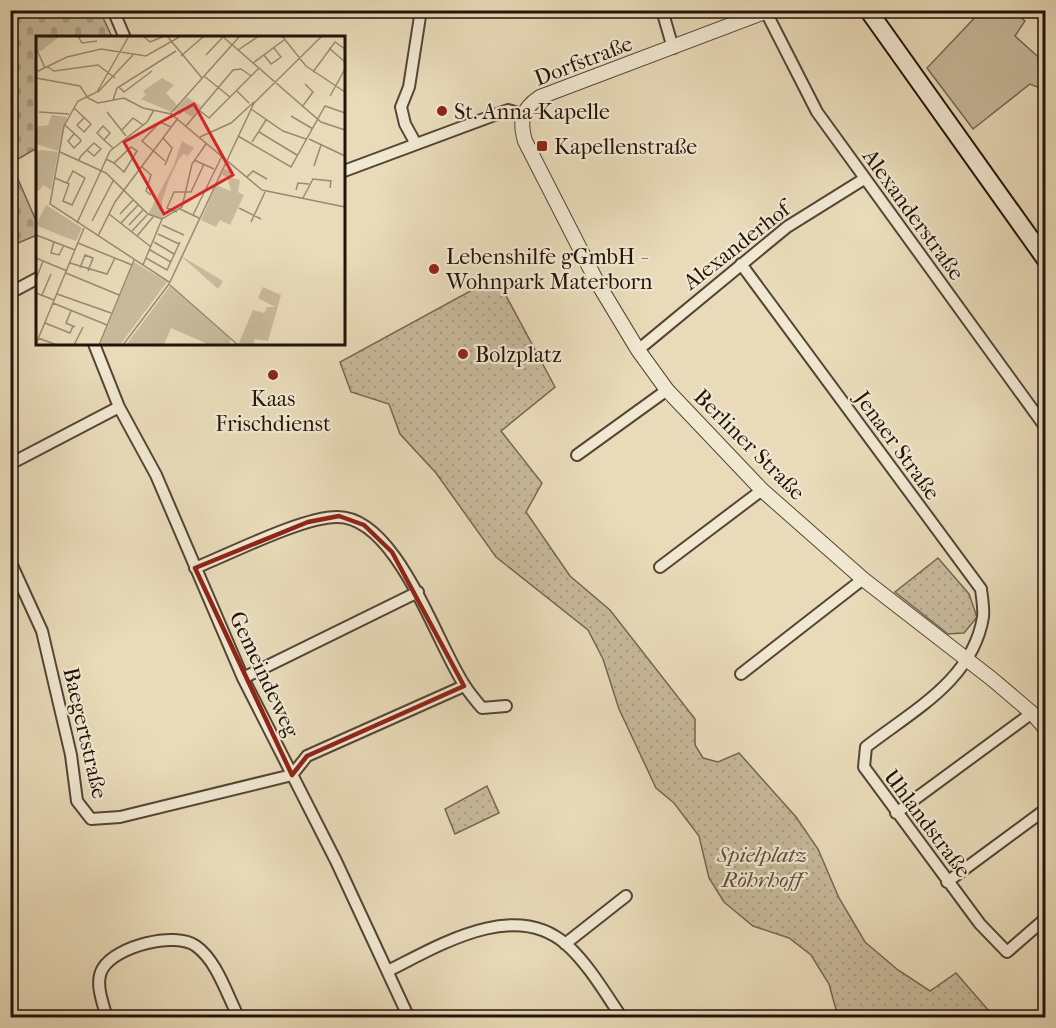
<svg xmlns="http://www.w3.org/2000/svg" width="1056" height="1028" viewBox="0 0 1056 1028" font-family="'IM FELL French Canon',serif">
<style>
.green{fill:#c7b99b;stroke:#746652;stroke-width:1.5}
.cemetery{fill:url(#cemetery-stones);stroke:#746652;stroke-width:1.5}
.park{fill:url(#park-dots);stroke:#746652;stroke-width:1.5}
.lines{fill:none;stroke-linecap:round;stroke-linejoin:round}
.minor-casing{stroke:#544535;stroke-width:14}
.tertiary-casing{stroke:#544535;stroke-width:16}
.secondary-casing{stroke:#221309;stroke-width:20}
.minor{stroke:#f1e8d2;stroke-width:10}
.tertiary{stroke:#f1e8d2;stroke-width:14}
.secondary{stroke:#f1e8d2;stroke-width:16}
.marked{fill:none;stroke:#8f2418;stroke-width:4.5;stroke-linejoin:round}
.poi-dot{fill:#8f2418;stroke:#f1e8d2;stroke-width:2}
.labels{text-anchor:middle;stroke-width:4.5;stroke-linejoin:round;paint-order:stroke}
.street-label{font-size:22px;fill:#221309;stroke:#f1e8d2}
.poi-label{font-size:22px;fill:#221309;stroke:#f1e8d2;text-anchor:start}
.park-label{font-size:22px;font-style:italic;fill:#5c4d3c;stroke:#f1e8d2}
.inset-road{fill:none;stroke:#998b73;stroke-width:1.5}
.view{fill:#d62828;fill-opacity:0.15;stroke:#d62828;stroke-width:3}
.inset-edge{fill:none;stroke:#221309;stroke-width:3}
</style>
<defs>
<pattern id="cemetery-stones" width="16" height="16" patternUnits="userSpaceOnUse" patternTransform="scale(1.5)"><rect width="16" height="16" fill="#c7b99b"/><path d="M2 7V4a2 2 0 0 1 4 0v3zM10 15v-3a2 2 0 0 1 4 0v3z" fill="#ab9e84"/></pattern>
<pattern id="park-dots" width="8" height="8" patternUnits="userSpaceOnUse" patternTransform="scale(1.5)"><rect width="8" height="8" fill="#c7b99b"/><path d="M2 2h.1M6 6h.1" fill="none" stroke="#ab9e84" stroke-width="1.8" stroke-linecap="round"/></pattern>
</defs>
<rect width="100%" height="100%" fill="#e9dbb9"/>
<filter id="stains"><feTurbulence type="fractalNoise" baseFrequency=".00333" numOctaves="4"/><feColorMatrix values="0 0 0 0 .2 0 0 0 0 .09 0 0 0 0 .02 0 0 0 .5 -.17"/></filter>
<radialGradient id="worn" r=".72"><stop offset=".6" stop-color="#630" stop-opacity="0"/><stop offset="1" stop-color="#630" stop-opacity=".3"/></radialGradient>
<path class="green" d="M 982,10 L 1013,11 L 1025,21 L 1015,36 L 1045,63 L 1045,90 L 1030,84 L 973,129 L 927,68 Z"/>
<path class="cemetery" d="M 11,10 L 100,11 L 112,37 L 38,38 L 37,148 L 11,163 L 37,223 L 37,235 L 11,246 Z"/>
<path class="park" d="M 496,277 L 555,387 L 501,431 L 542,483 L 526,512 L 570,576 L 610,610 L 695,719 L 695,745 L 703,758 L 718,762 L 739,753 L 796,817 L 818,849 L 839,898 L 865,942 L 898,970 L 930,991 L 956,973 L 989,1011 L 1001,1017 L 838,1017 L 829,984 L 811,955 L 789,938 L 753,926 L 724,902 L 709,878 L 699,836 L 674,803 L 656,788 L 619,709 L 603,659 L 588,630 L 496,557 L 436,473 L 400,434 L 389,404 L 351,392 L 340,362 Z
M 938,558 L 969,594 L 977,617 L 964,633 L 948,634 L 895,592 Z
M 487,786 L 499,813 L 455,834 L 445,809 Z"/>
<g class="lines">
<g class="minor-casing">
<path id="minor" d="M 113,10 L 125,38
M 662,10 L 673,48
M 766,12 L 817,112 L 1046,428
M 416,144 L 405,124 L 401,107 L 409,87 L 421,10
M 344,171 L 508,110 L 522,114
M 741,264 L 981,589 C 982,598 984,608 983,617 C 973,680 912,711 866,747 L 864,767 L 980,924 L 1007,952 L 1046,918
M 10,293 L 38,278
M 94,344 L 119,407 L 156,475 L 243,678 L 336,861 L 409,1018
M 638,350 L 787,227 L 864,179
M 577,455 L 667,390
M 10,464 L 119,407
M 10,561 L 42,631 L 71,755 L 77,801 L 91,819 L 120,817 L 292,775 L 307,756 L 464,686
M 660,567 L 762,490
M 195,568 C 230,554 302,517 337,517 C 397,516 437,645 465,686 C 470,694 476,701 482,708 L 506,706
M 741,674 L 863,579
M 243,678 L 418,592
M 896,813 L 1032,713
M 947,882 L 1046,809
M 565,944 L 626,896
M 388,971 C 438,946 515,898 567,945 C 589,965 605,993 622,1018
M 107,1018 C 103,1003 94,982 103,968 C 117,946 175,931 196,946 C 217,961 227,995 239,1018"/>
</g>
<g class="tertiary-casing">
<path id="tertiary" d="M 770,10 L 540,97 C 522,109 519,120 525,141 L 597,282 L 638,350 L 667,390 L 762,490 L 863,579 L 992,679 L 1032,713 L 1046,729"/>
</g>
<g class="secondary-casing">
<path id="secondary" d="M 868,10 L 1046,260"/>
</g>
<use href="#minor" class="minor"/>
<use href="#tertiary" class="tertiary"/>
<use href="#secondary" class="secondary"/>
</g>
<path class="marked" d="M 339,516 L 364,525 L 392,552 L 464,686 L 307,756 L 292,775 L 195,568 L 308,522 Z"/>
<g class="poi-dot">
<circle cx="442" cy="111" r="6"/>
<rect x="536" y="140" width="12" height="12" rx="3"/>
<circle cx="434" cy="269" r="6"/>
<circle cx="463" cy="354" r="6"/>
<circle cx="273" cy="375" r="6"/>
</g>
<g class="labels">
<g class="street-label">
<text transform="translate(583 60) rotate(-21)" y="8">Dorfstraße</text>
<text transform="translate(914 214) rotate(54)" y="8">Alexanderstraße</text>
<text transform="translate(736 245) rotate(-38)" y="8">Alexanderhof</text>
<text transform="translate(750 444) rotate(45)" y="8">Berliner Straße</text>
<text transform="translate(898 445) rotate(54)" y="8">Jenaer Straße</text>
<text transform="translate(265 674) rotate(65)" y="8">Gemeindeweg</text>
<text transform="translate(86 733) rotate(77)" y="8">Baegertstraße</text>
<text transform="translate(928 823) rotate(53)" y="8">Uhlandstraße</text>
</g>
<g class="poi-label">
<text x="454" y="119">St. Anna-Kapelle</text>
<text x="554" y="154">Kapellenstraße</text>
<text x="446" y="264">Lebenshilfe gGmbH -<tspan x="446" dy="25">Wohnpark Materborn</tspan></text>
<text x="475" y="362">Bolzplatz</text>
<text x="273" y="406" text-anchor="middle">Kaas<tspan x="273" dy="25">Frischdienst</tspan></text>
</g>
<g class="park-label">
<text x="762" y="862">Spielplatz<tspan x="762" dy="25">Röhrhoff</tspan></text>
</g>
</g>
<g transform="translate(36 36)">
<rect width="309" height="309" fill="#e9dbb9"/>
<path d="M 24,0 L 5,15 L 0,14 L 1,0 ZM 16,79 L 31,81 L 22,115 L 0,108 L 0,91 L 12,89 ZM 6,114 L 22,116 L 15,154 L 7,149 L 3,155 L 0,153 L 0,116 ZM 188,133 L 195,135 L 193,141 L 204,144 L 202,156 L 208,159 L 194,189 L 184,184 L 180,191 L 165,184 L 180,149 L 195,155 L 191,141 L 186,139 ZM 146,221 L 147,221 L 187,245 L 182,253 ZM 227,251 L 245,259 L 232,305 L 219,303 L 217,309 L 202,309 L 217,274 L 228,277 L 231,271 L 239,271 L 222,262 Z" fill="#c7b99b"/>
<path d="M 10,169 L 35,185 L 28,201 L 0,189 ZM 98,226 L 131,246 L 84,309 L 64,309 ZM 134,250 L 195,303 L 193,309 L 174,309 L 135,292 L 128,309 L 90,309 Z" fill="#c7b99b"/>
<path d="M 151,61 L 165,70 L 156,81 L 147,75 L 144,79 L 138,75 ZM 35,185 L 46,192 L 40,205 L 28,201 Z" fill="#c7b99b"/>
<path d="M 126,42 L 138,49 L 130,57 L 141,69 L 135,76 L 105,63 L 110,59 L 107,55 ZM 146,105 L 158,112 L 152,120 L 147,118 L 143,123 L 133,144 L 126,165 L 127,183 L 112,178 L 137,131 ZM 101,233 L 122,247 L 89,290 L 75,285 Z" fill="#c7b99b"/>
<path class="inset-road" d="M 42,0 L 46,7 L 61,5M 93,0 L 61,56 L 42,65 L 28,90 L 14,168 L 133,246M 107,0 L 114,6 L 129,0M 131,0 L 166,42M 186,0 L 285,86 L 309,94M 246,0 L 270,30 L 309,56M 293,12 L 309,26M 1,14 L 9,32M 202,14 L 223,0M 170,19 L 187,1M 228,19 L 235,28 L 245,21 L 238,12M 145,20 L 168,0M 217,27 L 248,4M 12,31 L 18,35 L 62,29 L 79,42M 0,36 L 31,21 L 65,13 L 110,20 L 145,0M 277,36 L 299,6 L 309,13M 168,40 L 194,61M 0,42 L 44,50 L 52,62M 83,51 L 88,56 L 116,35M 200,54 L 213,67M 62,56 L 97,19M 294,60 L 309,33M 52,62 L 62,67 L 88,62 L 107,72 L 135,78 L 226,154 L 309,171M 77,64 L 81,52 L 140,15M 266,71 L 277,56 L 269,48M 38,72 L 55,88 L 48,96 L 41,89 L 48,82M 215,73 L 247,95 L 270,103M 163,74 L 173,82 L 223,32M 3,76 L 33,78M 71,76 L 90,100M 135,77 L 204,0M 255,80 L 277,93M 29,89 L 44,103 L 45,105 L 38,112 L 32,105 L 38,98M 150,90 L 197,34 L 205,33 L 215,40M 85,95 L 97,82 L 107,89M 223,96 L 261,119M 202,100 L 255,131 L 289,70 L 309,77M 164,101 L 195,87 L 218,66M 127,102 L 136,112 L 129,129M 273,103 L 309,120M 68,104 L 61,97 L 67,90 L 74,97 L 68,104 L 77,112M 216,106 L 230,84M 24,116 L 70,137 L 112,178 L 126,183 L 146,171 L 156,128 L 170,108M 70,123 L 78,127 L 95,111 L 101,115 L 88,136 L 78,127M 158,124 L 178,133M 42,125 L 45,120 L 58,107 L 65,113 L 58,120 L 51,114M 129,125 L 106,105 L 124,86 L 135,91M 278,130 L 285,109M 106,131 L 115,139 L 110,155 L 115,159M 211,141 L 217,135 L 231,143M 19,142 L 33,148 L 27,165 L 36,169 L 49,142 L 37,135 L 31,147M 260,154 L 262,147 L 273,148M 267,162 L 277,143 L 295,145 L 294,152M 203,172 L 225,183M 144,173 L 163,182M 141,176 L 131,172 L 138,156 L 155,156 L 168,128M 73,178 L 115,211M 84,178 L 97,164M 157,179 L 186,120M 56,185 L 77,145M 215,186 L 229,156M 41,187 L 74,115 L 111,86 L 118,74M 85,187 L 102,169M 93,189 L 107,174M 126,189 L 148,199M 96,195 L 111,179M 122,198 L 143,208M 0,199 L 39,214M 62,200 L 79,166 L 142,82M 101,200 L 117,181M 18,205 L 15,217 L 23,219 L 28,209M 118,206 L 138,218M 42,207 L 96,229M 114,214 L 135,226M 0,222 L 31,235M 110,222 L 131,234 L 144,206M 34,227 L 71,238 L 79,222M 107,229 L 126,183M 44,232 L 49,219 L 57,222 L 52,235M 30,237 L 83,259M 0,243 L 7,225M 134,249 L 202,309M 0,257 L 18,264M 21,258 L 75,277M 6,259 L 15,238M 17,267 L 71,289M 35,275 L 30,287 L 39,291M 9,287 L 34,297 L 37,290M 2,302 L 21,309M 0,308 L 48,192M 38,309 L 47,291M 63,309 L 98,224M 87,309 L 133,248 L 218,67 L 286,0"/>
<path class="view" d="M 158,68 L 197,139 L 128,178 L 88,106 Z"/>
<rect width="309" height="309" class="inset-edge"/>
</g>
<rect width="1056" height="1028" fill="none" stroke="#e9dbb9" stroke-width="36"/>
<rect x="12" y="12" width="1032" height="1004" fill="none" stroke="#221309" stroke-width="3"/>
<rect x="18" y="18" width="1020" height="992" fill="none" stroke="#221309" stroke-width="1.5"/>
<rect width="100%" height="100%" filter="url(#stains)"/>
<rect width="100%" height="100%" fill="url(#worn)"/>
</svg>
